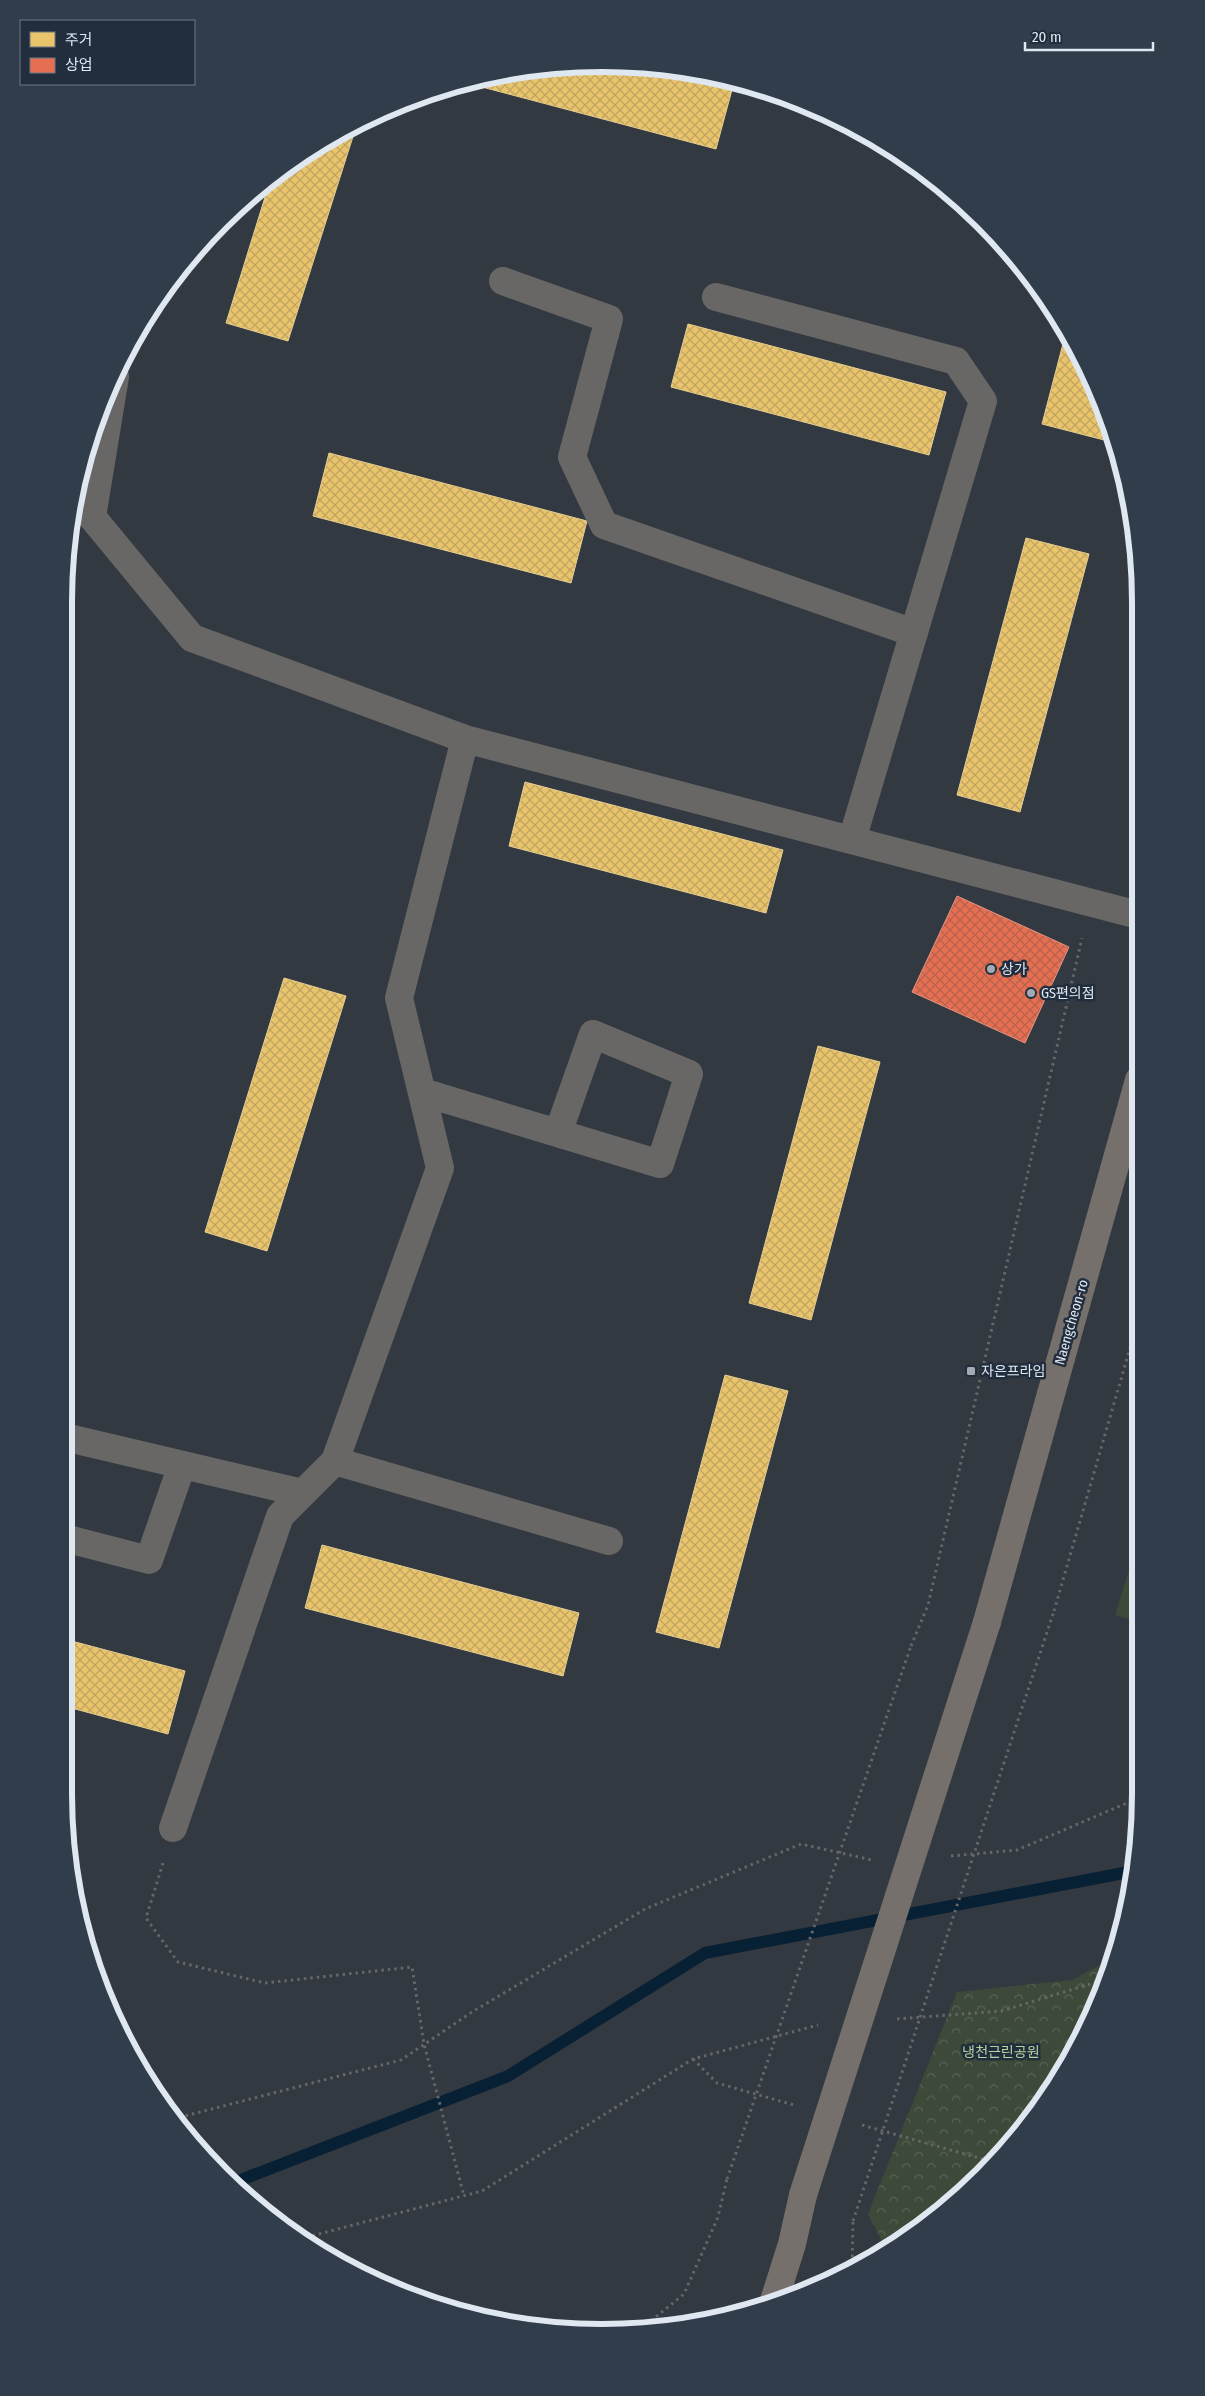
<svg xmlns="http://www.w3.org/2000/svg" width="1205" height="2396" viewBox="0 0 1205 2396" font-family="'Fira Sans Condensed','Noto Sans KR',sans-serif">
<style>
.grass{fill:#3d4939}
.park{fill:url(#park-crowns)}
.homes{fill:url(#homes-cross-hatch);stroke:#e6ce92}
.shops{fill:url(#shops-cross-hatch);stroke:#e59381}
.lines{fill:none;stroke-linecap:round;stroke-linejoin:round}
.stream{stroke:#082034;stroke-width:12}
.path{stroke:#666667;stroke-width:3;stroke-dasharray:2.5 4;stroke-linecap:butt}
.minor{stroke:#696765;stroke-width:28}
.major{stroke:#75706c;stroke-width:28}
.path-bridge{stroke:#666667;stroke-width:3;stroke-dasharray:2.5 4;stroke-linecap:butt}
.major-bridge{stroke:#75706c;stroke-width:28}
.poi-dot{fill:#a2aab3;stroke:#222e3d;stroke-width:2}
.labels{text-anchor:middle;stroke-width:5;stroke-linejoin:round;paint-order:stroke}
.poi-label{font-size:14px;fill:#dfe7f1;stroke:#222e3d;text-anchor:start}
.street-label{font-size:14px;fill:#dfe7f1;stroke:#222e3d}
.park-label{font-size:14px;fill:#b1d49e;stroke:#222e3d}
.rim{fill:none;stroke:#dfe7f1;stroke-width:6}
</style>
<defs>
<pattern id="park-crowns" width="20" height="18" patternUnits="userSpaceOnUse" patternTransform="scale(1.25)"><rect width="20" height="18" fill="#3d4939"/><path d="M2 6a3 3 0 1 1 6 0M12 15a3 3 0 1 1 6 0" fill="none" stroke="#596356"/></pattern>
<pattern id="homes-cross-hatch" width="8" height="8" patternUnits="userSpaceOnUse" patternTransform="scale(1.25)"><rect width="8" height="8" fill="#e9c46a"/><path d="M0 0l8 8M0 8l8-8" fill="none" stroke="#c0a462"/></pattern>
<pattern id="shops-cross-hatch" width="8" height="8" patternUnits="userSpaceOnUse" patternTransform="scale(1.25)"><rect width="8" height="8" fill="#e76f51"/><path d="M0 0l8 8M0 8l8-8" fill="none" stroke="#b6624e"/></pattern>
</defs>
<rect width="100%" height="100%" fill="#323941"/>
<path class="grass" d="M 1140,1534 L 1141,1623 L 1115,1615 Z"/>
<path class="park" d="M 1113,1958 L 1100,2000 L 1051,2093 L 1007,2149 L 931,2221 L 886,2249 L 868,2214 L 957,1992 L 1072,1980 Z"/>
<path class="homes" d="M 603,64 L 675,71 L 733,86 L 716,149 L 467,83 L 498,74 Z
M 356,127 L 288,341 L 226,323 L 270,181 L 303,154 Z
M 688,324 L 946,392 L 929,455 L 671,387 Z
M 1065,336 L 1100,397 L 1108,426 L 1104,440 L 1042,424 Z
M 329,453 L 587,521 L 571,583 L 313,516 Z
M 1026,538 L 1089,554 L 1020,812 L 957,795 Z
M 525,782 L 783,850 L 766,913 L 509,846 Z
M 284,978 L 346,996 L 267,1251 L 205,1232 Z
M 818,1046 L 880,1062 L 811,1320 L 749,1303 Z
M 725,1375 L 788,1391 L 719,1648 L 656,1632 Z
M 322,1545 L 579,1613 L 563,1676 L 305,1608 Z
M 64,1639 L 185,1671 L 168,1734 L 64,1706 Z"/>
<path class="shops" d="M 957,896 L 1069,947 L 1025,1043 L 912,992 Z"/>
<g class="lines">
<path class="stream" d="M 233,2183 L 508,2076 L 705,1953 L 1134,1871"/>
<path class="path" d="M 1054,1611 L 1139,1317
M 911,1646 L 928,1605 L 1082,938
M 951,1856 L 1017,1850 L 1141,1797
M 163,1863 L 146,1918 L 178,1962 L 265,1983 L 412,1967 L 424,2044 L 464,2196
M 897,2019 L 1001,2011 L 1107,1979
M 693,2059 L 717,2083 L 794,2105
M 173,2119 L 401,2060 L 472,2012 L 645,1909 L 801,1844 L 872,1860
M 862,2125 L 993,2162
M 300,2239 L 482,2191 L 693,2059 L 818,2025
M 852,2270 L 853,2221
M 641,2329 L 684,2294 L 718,2217 L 727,2179"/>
<path class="minor" d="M 503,281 L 609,319 L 572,457 L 604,525 L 914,633
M 716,297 L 956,361 L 983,401 L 852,840
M 115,377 L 92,517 L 192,638 L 465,739
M 422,1092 L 660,1164 L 689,1074 L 593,1034 L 558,1133
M 64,1437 L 302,1493
M 335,1461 L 609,1541
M 64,1538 L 149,1560 L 182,1465
M 173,1828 L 280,1516 L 335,1461 L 440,1168 L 399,998 L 465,739 L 1138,915"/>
<path class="major" d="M 987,1622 L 1139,1080
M 773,2304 L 792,2244 L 803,2195"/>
<path class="path-bridge" d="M 727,2179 L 911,1646
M 853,2221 L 1054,1611"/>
<path class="major-bridge" d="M 803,2195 L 987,1622"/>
</g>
<g class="poi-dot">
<circle cx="991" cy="969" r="5"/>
<circle cx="1031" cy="993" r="5"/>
<rect x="966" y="1366" width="10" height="10" rx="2.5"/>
</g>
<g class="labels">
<g class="poi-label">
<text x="1001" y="974">상가</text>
<text x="1041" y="998">GS편의점</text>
<text x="981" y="1376">자은프라임</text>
</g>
<g class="street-label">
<text transform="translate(1071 1322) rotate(-74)" y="5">Naengcheon-ro</text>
</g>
<g class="park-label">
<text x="1001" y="2057">냉천근린공원</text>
</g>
</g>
<path d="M0 0H1205V2396H0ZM602 72H602A530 530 0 0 1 1132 602V1794A530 530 0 0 1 602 2324H602A530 530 0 0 1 72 1794V602A530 530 0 0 1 602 72Z" fill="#313d4b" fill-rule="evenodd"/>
<path class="rim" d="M602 72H602A530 530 0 0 1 1132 602V1794A530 530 0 0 1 602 2324H602A530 530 0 0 1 72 1794V602A530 530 0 0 1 602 72Z"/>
<rect x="20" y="20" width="175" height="65" fill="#222e3d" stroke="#6e7885"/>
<rect x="30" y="32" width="25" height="15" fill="#e9c46a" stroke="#6e7885"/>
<text x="65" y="45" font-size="15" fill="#dfe7f1">주거</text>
<rect x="30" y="58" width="25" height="15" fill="#e76f51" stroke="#6e7885"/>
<text x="65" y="70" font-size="15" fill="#dfe7f1">상업</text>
<path d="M1025 42v8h128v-8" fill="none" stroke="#dfe7f1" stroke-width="2.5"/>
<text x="1032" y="42" font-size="15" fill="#dfe7f1" stroke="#222e3d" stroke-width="4" paint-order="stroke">20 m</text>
</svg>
